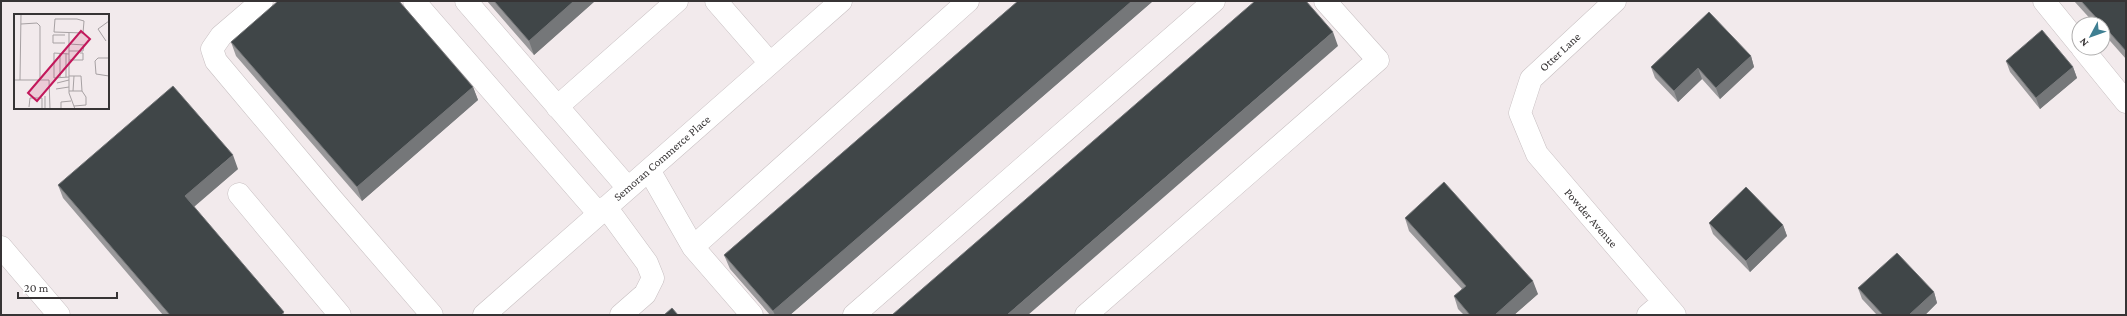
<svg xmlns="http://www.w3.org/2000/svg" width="2127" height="316" viewBox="0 0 2127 316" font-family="'Crimson Pro',serif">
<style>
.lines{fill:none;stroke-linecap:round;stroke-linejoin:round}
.minor-casing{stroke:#c7bfc1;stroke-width:23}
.minor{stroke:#fff;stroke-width:22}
.wall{fill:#99989a}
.shaded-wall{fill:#757779}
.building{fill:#404648;stroke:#757779}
.labels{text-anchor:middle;stroke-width:4;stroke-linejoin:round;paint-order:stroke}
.street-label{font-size:12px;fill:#373435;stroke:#fff}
.inset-road{fill:none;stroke:#a7a1a3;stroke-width:1}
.view{fill:#c2185b;fill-opacity:0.15;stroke:#c2185b;stroke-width:2}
.inset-edge{fill:none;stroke:#373435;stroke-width:2}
</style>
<rect width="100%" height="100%" fill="#f2eaec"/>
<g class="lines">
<g class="minor-casing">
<path id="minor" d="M 262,1 L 221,36 L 212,49 L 216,61 L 332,199 L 432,315
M 414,1 L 599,214
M 466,1 L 628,188
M 716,1 L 770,63
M 1615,1 L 1531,79 L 1520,113 L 1537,154 L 1675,315
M 2044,1 L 2079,44
M 2082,48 L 2126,102
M 557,107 L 677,1
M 649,170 L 693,247 L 752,315
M 239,194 L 340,315
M 606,207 L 647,263 L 653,278 L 645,294 L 621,315
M 1,247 L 59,315
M 693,247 L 968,1
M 484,315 L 841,1
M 854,315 L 1214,1
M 1086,315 L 1378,60 L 1325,1
M 1648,315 L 1663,302"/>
</g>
<use href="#minor" class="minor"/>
</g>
<path class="wall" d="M 487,1 L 595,1 L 534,55 Z
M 1018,1 L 1153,1 L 790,315 L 770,315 L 730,269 L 724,255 Z
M 2074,1 L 2126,1 L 2126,59 L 2103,33 L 2103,24 L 2095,24 Z
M 231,42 L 473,87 L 478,100 L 362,201 L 236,56 Z
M 1751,56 L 1754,67 L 1720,99 L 1702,79 L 1678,102 L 1655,78 L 1651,67 Z
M 2006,61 L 2073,67 L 2077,78 L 2040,109 L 2010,72 Z
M 238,169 L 194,207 L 285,315 L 163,315 L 63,198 L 58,185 Z
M 1405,218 L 1538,294 L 1514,315 L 1464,315 L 1458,309 L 1454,296 L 1462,289 L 1409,231 Z
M 1709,223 L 1783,225 L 1787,236 L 1750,272 L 1713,234 Z
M 1858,288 L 1934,292 L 1937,303 L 1925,315 L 1877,315 L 1862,299 Z"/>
<path class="shaded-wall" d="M 574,1 L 595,1 L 534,55 L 529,41 Z
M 1132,1 L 1153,1 L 790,315 L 775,315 L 773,311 Z
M 1333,32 L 1338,46 L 1028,315 L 1007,315 Z
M 1751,56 L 1754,67 L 1720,99 L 1716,88 Z
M 2073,67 L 2077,78 L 2040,109 L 2036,98 Z
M 1698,68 L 1702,79 L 1678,102 L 1674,91 Z
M 473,87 L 478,100 L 362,201 L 357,187 Z
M 233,155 L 238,169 L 190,210 L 185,196 Z
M 1783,225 L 1787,236 L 1750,272 L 1746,261 Z
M 1533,281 L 1538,294 L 1514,315 L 1495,315 Z
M 1934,292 L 1937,303 L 1925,315 L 1909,315 Z"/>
<path class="building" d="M 278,1 L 399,1 L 473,87 L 357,187 L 231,42 Z
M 494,1 L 574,1 L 529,41 Z
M 1018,1 L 1132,1 L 773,311 L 724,255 Z
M 1255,1 L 1306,1 L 1333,32 L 1007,315 L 892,315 Z
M 2081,1 L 2126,1 L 2126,51 L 2103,25 L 2103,24 L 2102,24 Z
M 1709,12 L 1751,56 L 1716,88 L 1698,68 L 1674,91 L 1651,67 Z
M 2042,30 L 2073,67 L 2036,98 L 2006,61 Z
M 173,86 L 233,155 L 185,196 L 284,312 L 281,315 L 170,315 L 58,185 Z
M 1444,182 L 1533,281 L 1495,315 L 1470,315 L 1454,296 L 1466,286 L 1405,218 Z
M 1746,187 L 1783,225 L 1746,261 L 1709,223 Z
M 1897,253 L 1934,292 L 1909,315 L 1883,315 L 1858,288 Z
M 672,308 L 678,315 L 664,315 Z"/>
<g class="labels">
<g class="street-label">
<text transform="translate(1560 52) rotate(-43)" y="4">Otter Lane</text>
<text transform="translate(662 158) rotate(-41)" y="4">Semoran Commerce Place</text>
<text transform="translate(1591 218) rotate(49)" y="4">Powder Avenue</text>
</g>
</g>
<g transform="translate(14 14)">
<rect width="95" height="95" fill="#f2eaec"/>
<path class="inset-road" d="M 63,5 L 70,7 L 69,19 L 40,18 L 41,5 ZM 7,10 L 23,9 L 26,12 L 26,66M 55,19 L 55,79 L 61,95M 92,27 L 84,15 L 95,7M 51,29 L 39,29 L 39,21 L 51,21M 55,30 L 70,31 L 69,37 L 55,37M 46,39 L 46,63M 52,39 L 52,63M 55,40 L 40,39 L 40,64 L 55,63M 95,44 L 84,44 L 81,47 L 82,60 L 95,62M 55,46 L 69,46 L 69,39 L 66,39M 55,62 L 67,62 L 68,77M 0,66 L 35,66 L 36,95M 6,66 L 7,0M 43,69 L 55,66M 42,75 L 55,73M 55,77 L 68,77 L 72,83 L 72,91 L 60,92M 59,77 L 60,62M 31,82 L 31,95M 15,93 L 16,84 L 28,84 L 28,95M 47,95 L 47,88 L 57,87"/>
<path class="view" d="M 67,17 L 76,25 L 23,87 L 14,79 Z"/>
<rect width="95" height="95" class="inset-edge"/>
</g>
<rect width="2127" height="316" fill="none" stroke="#373435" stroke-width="4"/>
<g transform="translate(2091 36) rotate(229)"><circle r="19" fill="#ffffff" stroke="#afaeae"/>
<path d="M0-3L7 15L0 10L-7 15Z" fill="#3f7f92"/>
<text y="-6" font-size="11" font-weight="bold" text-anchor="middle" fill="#373435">N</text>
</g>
<path d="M18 292v6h99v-6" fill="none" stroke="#373435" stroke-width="2"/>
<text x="24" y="292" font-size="12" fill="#373435" stroke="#ffffff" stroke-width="3" paint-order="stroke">20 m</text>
</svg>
